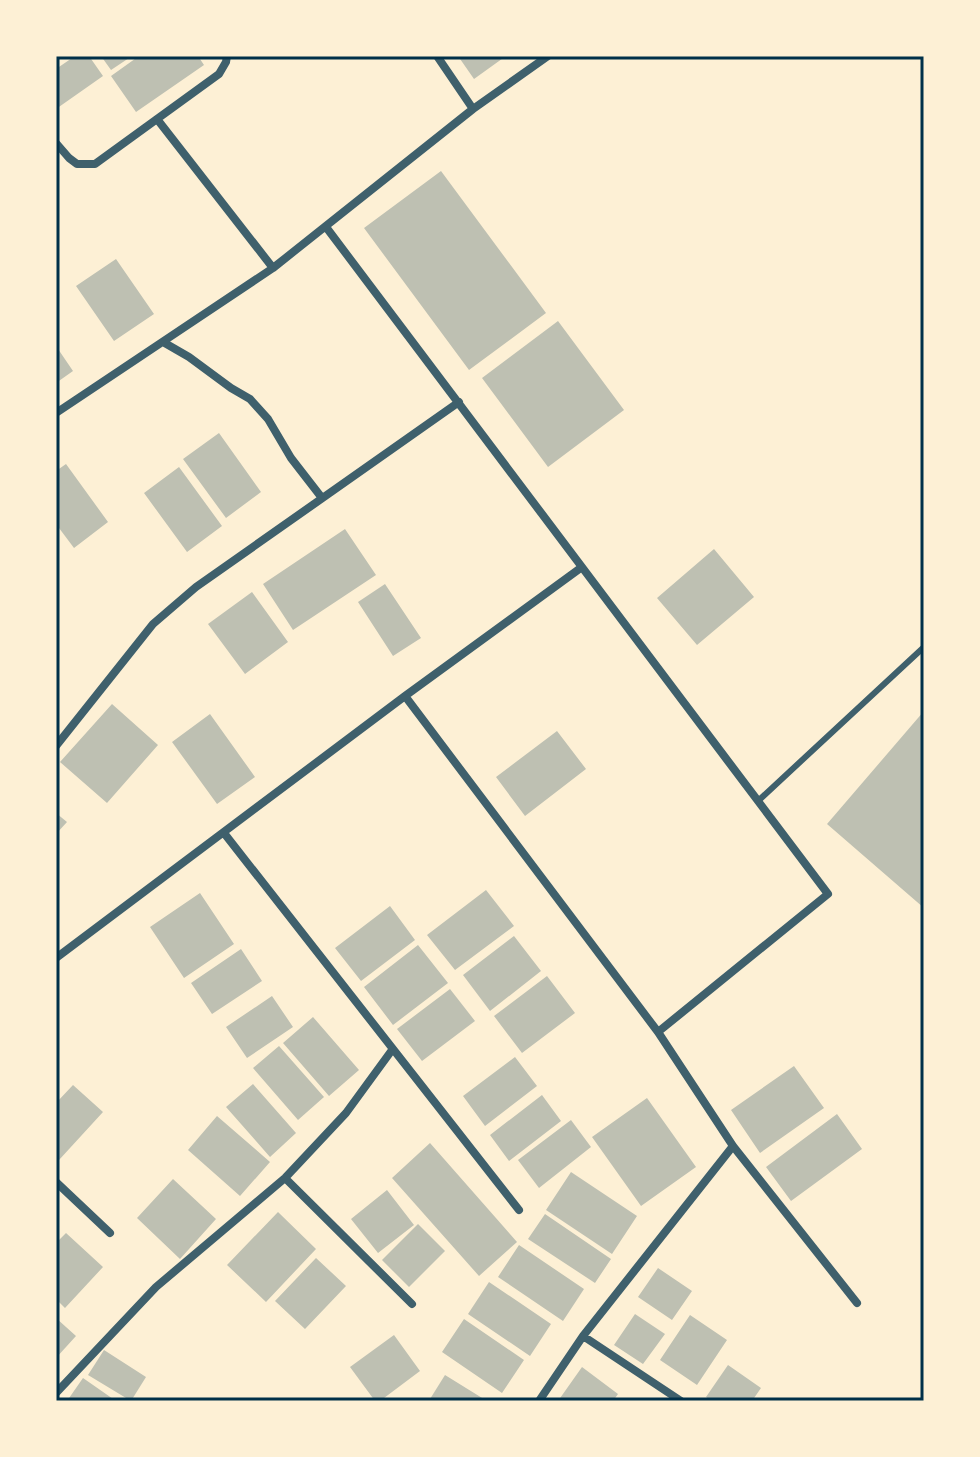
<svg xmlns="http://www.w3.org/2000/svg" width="980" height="1457" viewBox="0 0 980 1457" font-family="'PT Sans',sans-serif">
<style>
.building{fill:#bec0b2}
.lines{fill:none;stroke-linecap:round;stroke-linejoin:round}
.service{stroke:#3f606c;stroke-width:6}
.minor{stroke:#3f606c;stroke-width:8}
.neatline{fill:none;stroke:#003049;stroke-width:3}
</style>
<rect width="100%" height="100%" fill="#fdf0d5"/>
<path class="building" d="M 75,56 L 89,56 L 103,76 L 56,109 L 56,69 Z
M 101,56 L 132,56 L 111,70 Z
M 139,56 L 198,56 L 204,65 L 136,112 L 111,76 Z
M 458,56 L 506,56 L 474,79 Z
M 441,171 L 546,313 L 469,370 L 364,228 Z
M 116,259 L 154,314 L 114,341 L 76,286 Z
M 558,321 L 624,410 L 548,467 L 482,378 Z
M 56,346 L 73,371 L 56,383 Z
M 219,433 L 261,492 L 226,518 L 183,459 Z
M 66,464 L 108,522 L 74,548 L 56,524 L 56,471 Z
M 179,467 L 222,526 L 187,552 L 144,493 Z
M 345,529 L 376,575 L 293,630 L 263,584 Z
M 714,549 L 754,597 L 697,645 L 657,598 Z
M 385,584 L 421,638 L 393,656 L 358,602 Z
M 252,592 L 288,642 L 245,674 L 208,624 Z
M 112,704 L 158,745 L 107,803 L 60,762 Z
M 924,711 L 924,908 L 827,824 Z
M 210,714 L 255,777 L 217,804 L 172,742 Z
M 557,731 L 586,769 L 525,816 L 496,777 Z
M 56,813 L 67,822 L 56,834 Z
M 486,890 L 514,926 L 455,970 L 427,935 Z
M 200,893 L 234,944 L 184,978 L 150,927 Z
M 390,906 L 415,940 L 361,981 L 335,948 Z
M 514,936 L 541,971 L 490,1011 L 463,975 Z
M 418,945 L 448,983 L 393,1025 L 364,987 Z
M 241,949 L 262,981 L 212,1014 L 191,983 Z
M 547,976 L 575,1013 L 522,1053 L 494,1016 Z
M 450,989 L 475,1021 L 422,1061 L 397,1029 Z
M 272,996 L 293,1027 L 247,1058 L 226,1027 Z
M 313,1017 L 359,1070 L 329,1096 L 283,1043 Z
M 279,1046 L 324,1097 L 298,1120 L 253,1068 Z
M 515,1057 L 537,1086 L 485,1126 L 463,1096 Z
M 794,1066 L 824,1108 L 760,1153 L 731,1110 Z
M 253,1084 L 296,1133 L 270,1157 L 226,1107 Z
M 73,1085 L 103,1112 L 59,1160 L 56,1158 L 56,1103 Z
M 542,1095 L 561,1121 L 509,1161 L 490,1135 Z
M 647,1098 L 696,1167 L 641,1206 L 592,1137 Z
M 837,1114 L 862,1149 L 791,1201 L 766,1167 Z
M 217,1116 L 270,1162 L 240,1196 L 188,1150 Z
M 571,1120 L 591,1147 L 539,1188 L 518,1160 Z
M 430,1143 L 517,1242 L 479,1276 L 392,1178 Z
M 571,1172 L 637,1216 L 612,1254 L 546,1210 Z
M 173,1179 L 216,1219 L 180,1259 L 137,1218 Z
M 387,1190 L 414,1225 L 378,1253 L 351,1219 Z
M 278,1212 L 316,1249 L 266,1302 L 227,1265 Z
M 545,1214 L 611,1259 L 595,1283 L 528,1239 Z
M 418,1224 L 445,1251 L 409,1287 L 382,1260 Z
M 66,1233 L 103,1267 L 65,1308 L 56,1299 L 56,1243 Z
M 519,1245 L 584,1289 L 563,1321 L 498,1277 Z
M 316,1258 L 346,1286 L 305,1329 L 275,1301 Z
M 658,1268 L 692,1291 L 672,1320 L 638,1297 Z
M 489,1282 L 551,1324 L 530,1356 L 468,1314 Z
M 635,1314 L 665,1334 L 643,1364 L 614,1345 Z
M 690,1315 L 727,1340 L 697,1385 L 660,1360 Z
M 56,1318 L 76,1336 L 56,1358 Z
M 464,1319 L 524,1360 L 502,1393 L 442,1352 Z
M 394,1335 L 420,1371 L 380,1401 L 375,1401 L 350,1367 Z
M 104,1350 L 146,1377 L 131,1401 L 88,1375 Z
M 728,1365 L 761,1388 L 752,1401 L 711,1401 L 706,1397 Z
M 582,1367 L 618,1394 L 613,1401 L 558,1401 Z
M 445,1375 L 487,1401 L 433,1401 L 430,1399 Z
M 83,1378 L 116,1401 L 67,1401 Z"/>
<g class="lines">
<path class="service" d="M 758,801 L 924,647"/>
<path class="minor" d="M 437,56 L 473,109
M 157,119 L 219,74 L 226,62 L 227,56
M 56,143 L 69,158 L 77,164 L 95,164 L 157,119 L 273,268
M 326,227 L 828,894 L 658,1032
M 163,342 L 189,357 L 231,388 L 250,399 L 268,419 L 291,458 L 322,498
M 56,413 L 273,268 L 473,109 L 548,56
M 405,696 L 658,1032 L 733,1146 L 857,1303
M 56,746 L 153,624 L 196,587 L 459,402
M 224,833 L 519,1210
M 56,958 L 405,696 L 582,567
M 285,1178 L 412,1304
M 56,1182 L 110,1233
M 583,1336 L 681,1401
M 56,1393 L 156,1287 L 285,1178 L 346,1113 L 392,1050
M 539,1401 L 583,1336 L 733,1146"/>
</g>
<rect width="980" height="1457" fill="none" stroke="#fdf0d5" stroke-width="116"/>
<rect x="58" y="58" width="864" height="1341" class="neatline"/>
</svg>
